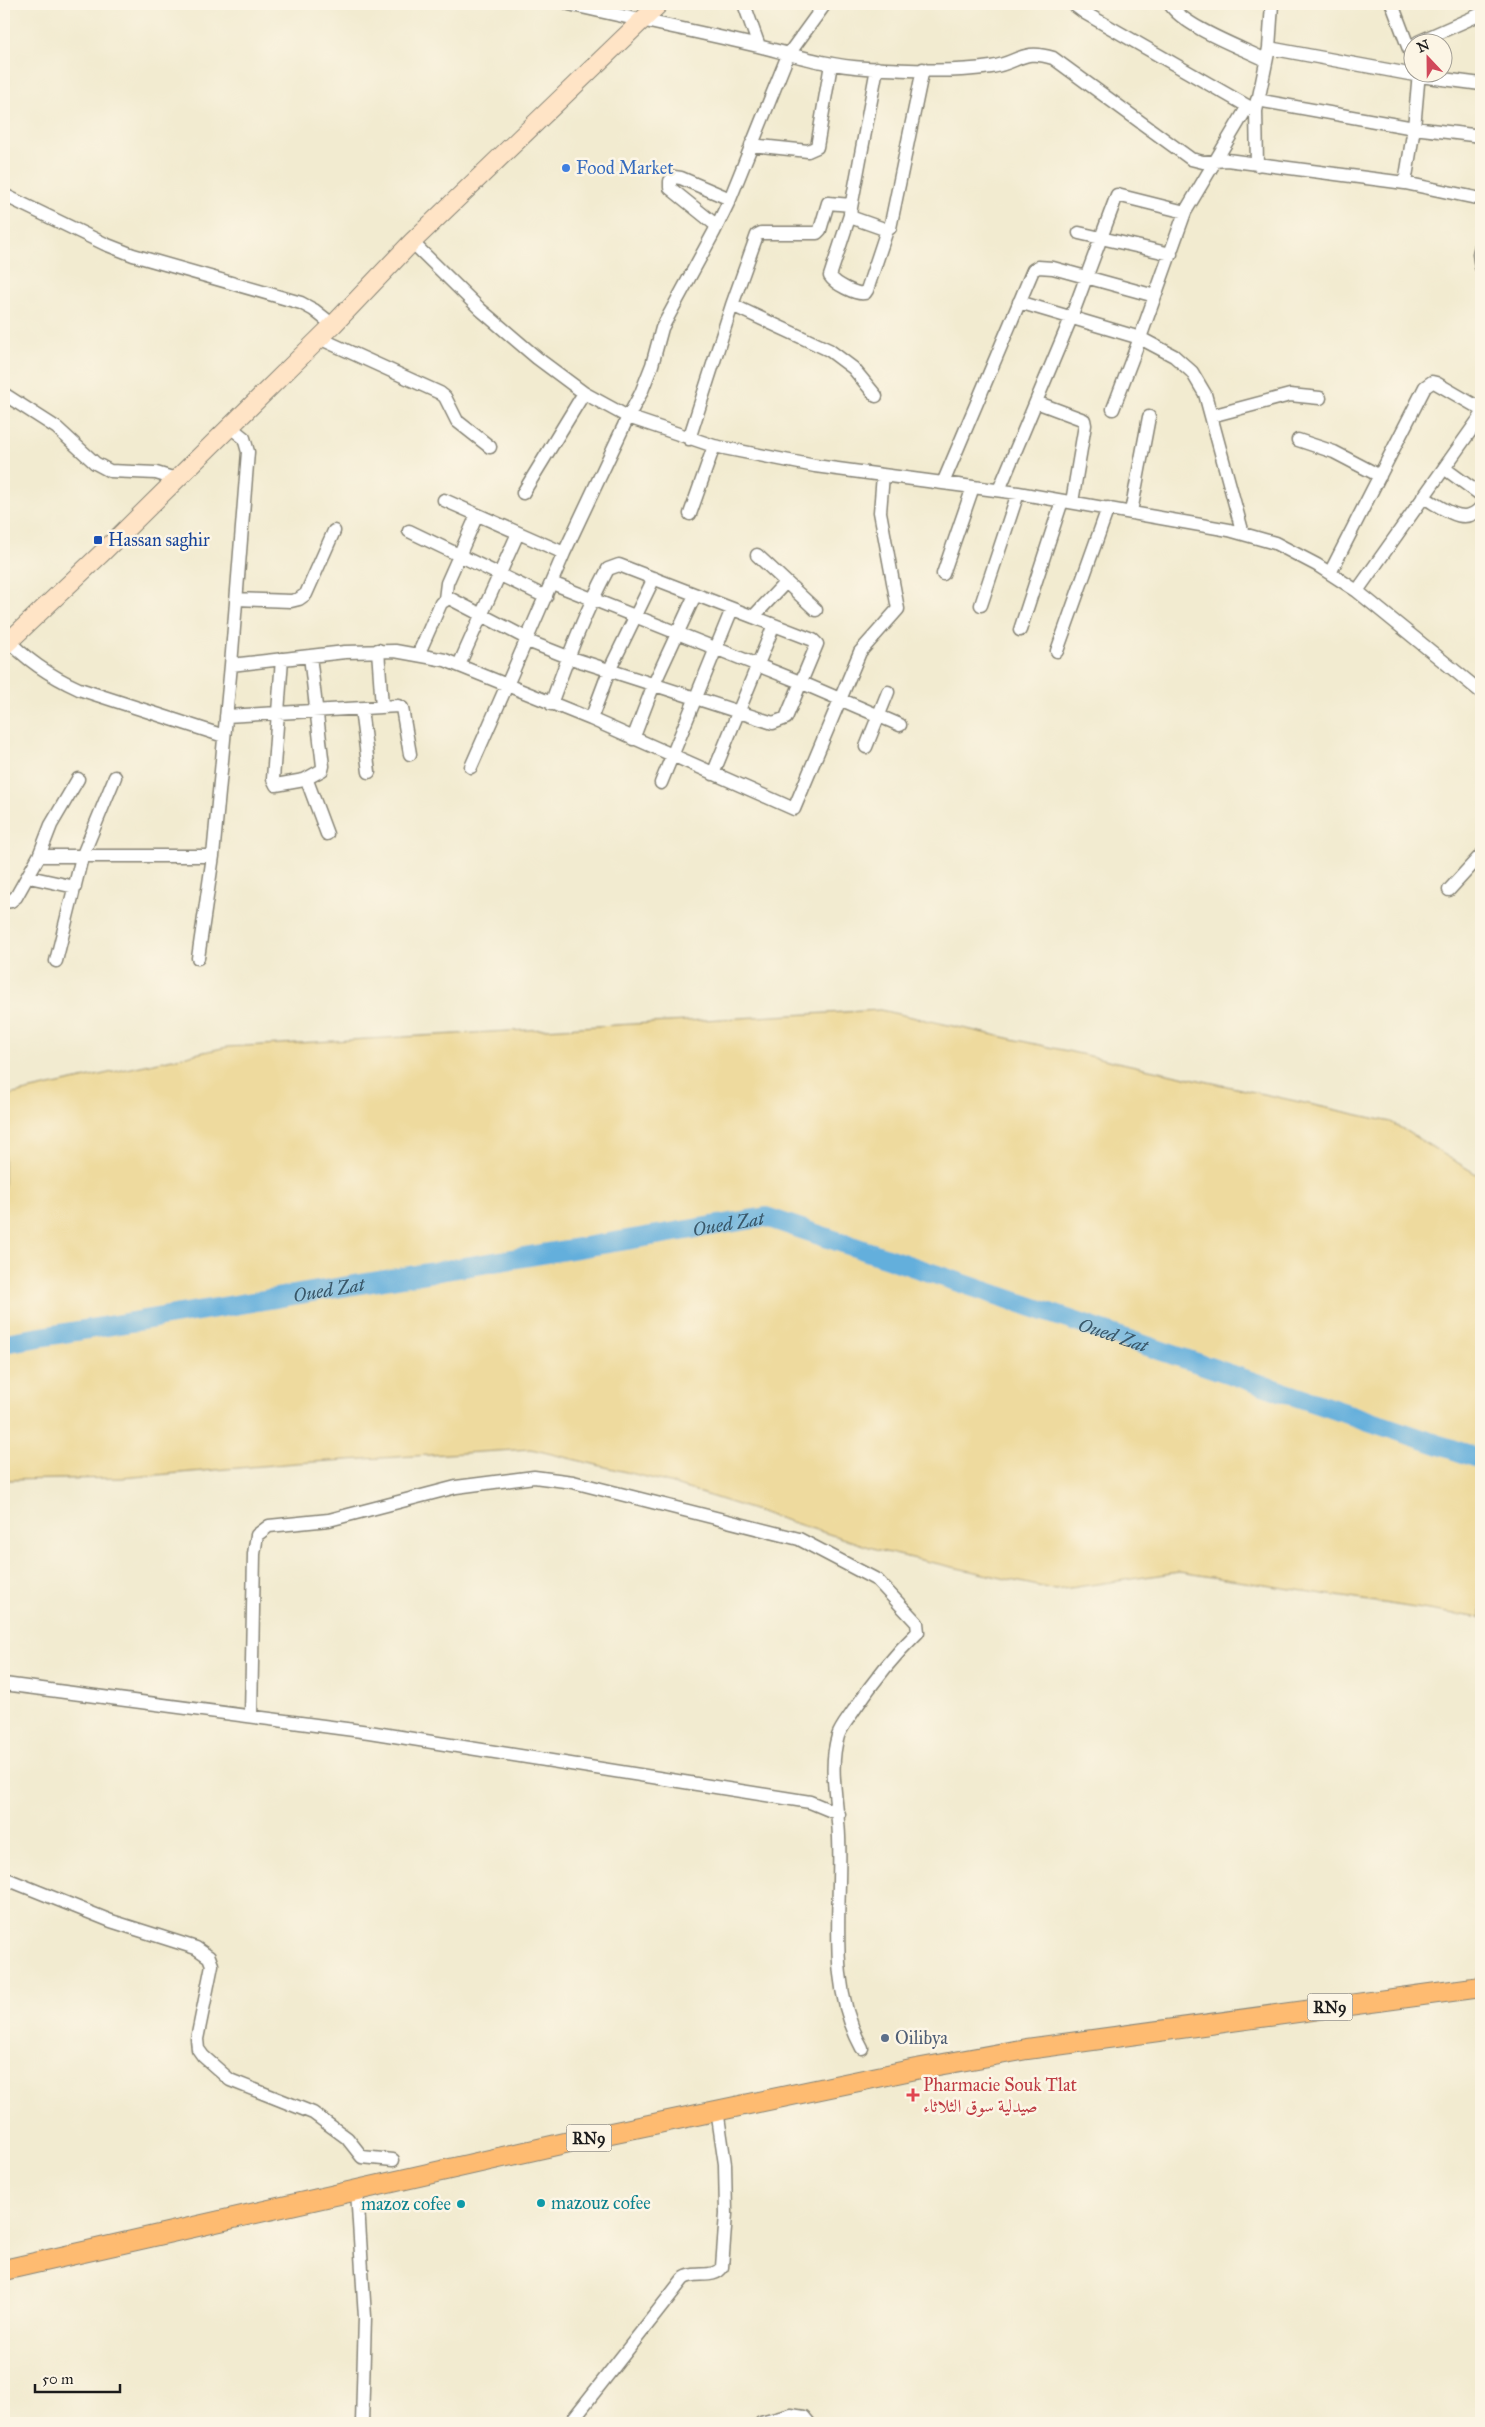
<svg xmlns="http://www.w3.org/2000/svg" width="1485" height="2427" viewBox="0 0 1485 2427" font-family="'IM FELL Great Primer',Amiri,serif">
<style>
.sand{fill:#eeda9e;stroke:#857b5d}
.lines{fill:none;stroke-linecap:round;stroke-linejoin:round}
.river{stroke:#64afdc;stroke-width:20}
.street-casing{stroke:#878476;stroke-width:15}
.secondary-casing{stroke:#878476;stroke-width:20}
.primary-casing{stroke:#878476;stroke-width:22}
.street{stroke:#fff;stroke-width:12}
.secondary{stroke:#ffe4c6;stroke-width:18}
.primary{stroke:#febb71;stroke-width:20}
.shop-dot{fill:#3f7fe0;stroke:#fcf5e5;stroke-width:2}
.transit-dot{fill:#1a4fb4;stroke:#fcf5e5;stroke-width:2}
.service-dot{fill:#5c6f8a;stroke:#fcf5e5;stroke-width:2}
.health-dot{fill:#e0444e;stroke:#fcf5e5;stroke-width:2}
.culture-dot{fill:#0f9aa8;stroke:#fcf5e5;stroke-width:2}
.labels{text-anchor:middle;stroke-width:5;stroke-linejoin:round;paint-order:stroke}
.shield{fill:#fcf5e5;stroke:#5f5d58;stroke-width:1}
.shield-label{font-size:16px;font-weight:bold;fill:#1c1c1c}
.shop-label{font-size:18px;fill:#366cbe;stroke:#fcf5e5;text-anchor:start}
.transit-label{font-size:18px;fill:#164399;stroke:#fcf5e5;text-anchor:start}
.service-label{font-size:18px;fill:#4e5e75;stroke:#fcf5e5;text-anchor:start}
.health-label{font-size:18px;fill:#be3a42;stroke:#fcf5e5;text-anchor:start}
.culture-label{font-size:18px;fill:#0d838f;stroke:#fcf5e5;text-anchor:start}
.water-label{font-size:19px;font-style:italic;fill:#395769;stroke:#fcf5e5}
</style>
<rect width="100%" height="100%" fill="#fcf5e5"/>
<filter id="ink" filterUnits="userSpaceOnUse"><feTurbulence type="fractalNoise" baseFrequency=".02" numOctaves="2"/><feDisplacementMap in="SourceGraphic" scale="10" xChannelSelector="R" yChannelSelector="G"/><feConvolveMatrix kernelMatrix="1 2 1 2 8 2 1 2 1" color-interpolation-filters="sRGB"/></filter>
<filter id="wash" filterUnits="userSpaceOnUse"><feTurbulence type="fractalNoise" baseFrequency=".0096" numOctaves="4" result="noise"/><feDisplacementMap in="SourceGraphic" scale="20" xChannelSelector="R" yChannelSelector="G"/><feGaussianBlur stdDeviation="1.12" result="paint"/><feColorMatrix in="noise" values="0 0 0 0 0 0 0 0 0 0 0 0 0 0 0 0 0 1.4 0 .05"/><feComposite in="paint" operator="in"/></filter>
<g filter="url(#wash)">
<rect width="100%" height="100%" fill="#f2ebd0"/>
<path class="sand" d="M 880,1010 L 1391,1122 L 1481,1177 L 1481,1618 L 1179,1572 L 1056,1590 L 885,1552 L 663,1481 L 531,1449 L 296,1463 L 122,1478 L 4,1480 L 4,1096 L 227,1047 Z"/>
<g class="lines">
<path class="river" id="s1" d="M 4,1343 L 766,1217 L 1481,1459"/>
</g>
</g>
<g filter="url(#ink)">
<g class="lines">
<g class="street-casing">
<path id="street" d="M 569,4 C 632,19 696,31 758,46 C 794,55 828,66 866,68 C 906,70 951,73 991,67 C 1019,63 1022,48 1053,58 L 1191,159 L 1203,162 L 1227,160 L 1405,183 L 1481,199
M 744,4 L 759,46
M 1073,4 L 1085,13 L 1256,111
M 1170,4 C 1182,26 1242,48 1266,60
M 1392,4 L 1412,57
M 1418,42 L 1481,14
M 1269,48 L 1420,76 L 1481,84
M 877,68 L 850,213 L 853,218 L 887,230 L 890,228 L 923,69
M 1257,100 L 1414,128 L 1481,136
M 751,145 L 808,151 L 817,147 L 831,64
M 1257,165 L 1256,111 L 1269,48 L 1272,4
M 1405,183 L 1414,128 L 1419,72
M 4,195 L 105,244 L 133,255 L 301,303 L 314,310 L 333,325
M 850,215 L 830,276 C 835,284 856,295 865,293 L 867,290 L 887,230
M 717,226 L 670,188 L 670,181 L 674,177 L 681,178 L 730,199
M 1079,233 L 1171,254
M 412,242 L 481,310 L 537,358 L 584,393 L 628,417 L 714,446 L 815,466 L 1018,493 L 1229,530 L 1275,543 L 1317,565 L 1357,591 L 1481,692
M 1481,246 L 1479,254 L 1481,267
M 1019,302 L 1140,338 L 1113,409
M 732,305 L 829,350 L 853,368 L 876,396
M 319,338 L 440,393 L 445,397 L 457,421 L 490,447
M 4,394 L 57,428 L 95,463 L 110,471 L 156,473 L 176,479
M 1036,402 L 1084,420 L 1085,425 L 1072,502
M 1211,416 L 1290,395 L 1320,398
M 689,439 L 732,305 L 757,235 L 761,233 L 817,233 L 820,230 L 828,203 L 851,205
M 1298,440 L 1334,452 L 1380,476
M 1444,468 L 1481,495
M 943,483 L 1033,270 L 1038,267 L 1053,268 L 1155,296
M 999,490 L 1071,318 L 1117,195 L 1185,212
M 523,493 L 584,393
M 1423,497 C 1442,507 1465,528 1481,507
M 444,500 L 564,553
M 1131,512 L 1149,417
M 690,514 L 714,446
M 409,531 L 546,597
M 1243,534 L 1205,394 L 1192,372 L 1174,356 L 1140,338 L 1185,212 L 1248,106
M 757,555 L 816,610
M 1330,573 L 1425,387 L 1432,382 L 1436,383 L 1481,409
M 943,574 L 973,487
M 552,583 L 800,682 L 900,725
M 1357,591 L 1481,416
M 236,599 L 291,601 L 299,599 L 306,594 L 334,531
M 445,599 L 447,583 L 477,515
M 981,605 L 1018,493
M 753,617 L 786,582
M 1020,630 L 1062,501
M 4,636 C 26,660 50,676 79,689 L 224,736
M 525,640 L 568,657 L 773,723 L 786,718 L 817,644 L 813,640 L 619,565 L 608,569 C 585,612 568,657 551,704
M 378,650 L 382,707
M 1057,651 L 1108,508
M 418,655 L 441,603 L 449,598 L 526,638
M 282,659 L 273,779 L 276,785 L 304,780 L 308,783 L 327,834
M 231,665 L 345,652 L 395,651 L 445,660 L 507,685 L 564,553 L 628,417 L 641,393 L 652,365 L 662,328 L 714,232 L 730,199 L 788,55 L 825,4
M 459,665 L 518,533
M 361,709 L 369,772
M 226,716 L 398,706 L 402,708 L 410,754
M 591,719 L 609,671 L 654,578
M 633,739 L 654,684 L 695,595
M 866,747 L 888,692
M 471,767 L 507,685 L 591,719 L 794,809 L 860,652 L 898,609 L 880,512 L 883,475
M 713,774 L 774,625
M 304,780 L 322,770 L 323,766 L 310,656
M 661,783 L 732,609
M 39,856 L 51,825 L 78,779
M 29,877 L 75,887
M 1449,890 L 1481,855
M 4,902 L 11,901 L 16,897 L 39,856 L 213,856 L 231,665 L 248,452 L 244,438 L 229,426
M 198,958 L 213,856
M 56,961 L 82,857 L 115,777
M 4,1684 L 369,1732 L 810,1802 L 839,1814
M 251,1716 L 254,1554 L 257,1535 L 269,1526 L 329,1520 L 456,1487 L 534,1477 L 573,1482 L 799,1539 L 877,1580 L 917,1623 L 918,1632 C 892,1657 874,1680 854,1710 C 849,1718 841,1727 838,1736 C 828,1769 838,1803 839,1837 C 842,1908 826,1983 862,2048
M 4,1878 L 111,1921 L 196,1948 L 209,1957 L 212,1965 L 197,2039 L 198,2049 L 203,2056 L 230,2080 L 313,2113 L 347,2138 L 362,2157 L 393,2160
M 357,2191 L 365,2317 L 362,2423
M 570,2423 L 683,2279 C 694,2270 714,2280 722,2267 L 726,2214 L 725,2164 L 717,2110
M 761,2423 L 791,2415 L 804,2417 L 809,2423"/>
</g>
<g class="secondary-casing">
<path id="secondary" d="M 4,646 L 102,553 L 333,325 L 412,242 L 659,4"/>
</g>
<g class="primary-casing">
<path id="primary" d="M 4,2270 L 587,2138 L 916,2069 L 1027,2049 L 1481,1987"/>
</g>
<use href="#street" class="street"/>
<use href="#secondary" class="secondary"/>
<use href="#primary" class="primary"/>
</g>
</g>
<circle class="shop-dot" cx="566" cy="168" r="5"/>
<rect class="transit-dot" x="93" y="535" width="10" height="10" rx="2.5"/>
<circle class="service-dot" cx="885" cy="2038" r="5"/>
<path class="health-dot" d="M910.5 2087.5h5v5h5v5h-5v5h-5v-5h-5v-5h5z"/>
<g class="culture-dot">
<circle cx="541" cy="2203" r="5"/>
<circle cx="461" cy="2204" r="5"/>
</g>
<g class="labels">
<g class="shield">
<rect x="1307.5" y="1993.5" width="45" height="27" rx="4"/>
<rect x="566.5" y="2124.5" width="45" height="27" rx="4"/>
</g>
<g class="shield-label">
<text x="1330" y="2013">RN9</text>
<text x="589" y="2144">RN9</text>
</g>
<g class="shop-label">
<text x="576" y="174">Food Market</text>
</g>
<g class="transit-label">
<text x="108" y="546">Hassan saghir</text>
</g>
<g class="service-label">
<text x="895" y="2044">Oilibya</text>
</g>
<g class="health-label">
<text x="923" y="2091">Pharmacie Souk Tlat<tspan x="923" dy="21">صيدلية سوق الثلاثاء</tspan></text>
</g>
<g class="culture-label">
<text x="551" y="2209">mazouz cofee</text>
<text x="451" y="2210" text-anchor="end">mazoz cofee</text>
</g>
<g class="water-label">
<text dy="7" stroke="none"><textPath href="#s1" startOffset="734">Oued Zat</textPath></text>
<text dy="7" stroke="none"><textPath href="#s1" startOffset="329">Oued Zat</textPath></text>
<text dy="7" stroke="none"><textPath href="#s1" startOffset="1139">Oued Zat</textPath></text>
</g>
</g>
<rect width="1485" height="2427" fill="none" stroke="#fcf5e5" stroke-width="20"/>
<g transform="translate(1428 58) rotate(338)"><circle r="24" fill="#fcf5e5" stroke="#a29e95"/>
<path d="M0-4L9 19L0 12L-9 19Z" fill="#d1495b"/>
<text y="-8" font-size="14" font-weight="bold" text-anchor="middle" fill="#1c1c1c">N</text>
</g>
<path d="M35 2384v8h85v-8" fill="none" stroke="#1c1c1c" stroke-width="2.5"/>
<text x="42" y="2384" font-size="15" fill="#1c1c1c" stroke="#fcf5e5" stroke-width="4" paint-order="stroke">50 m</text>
</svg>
